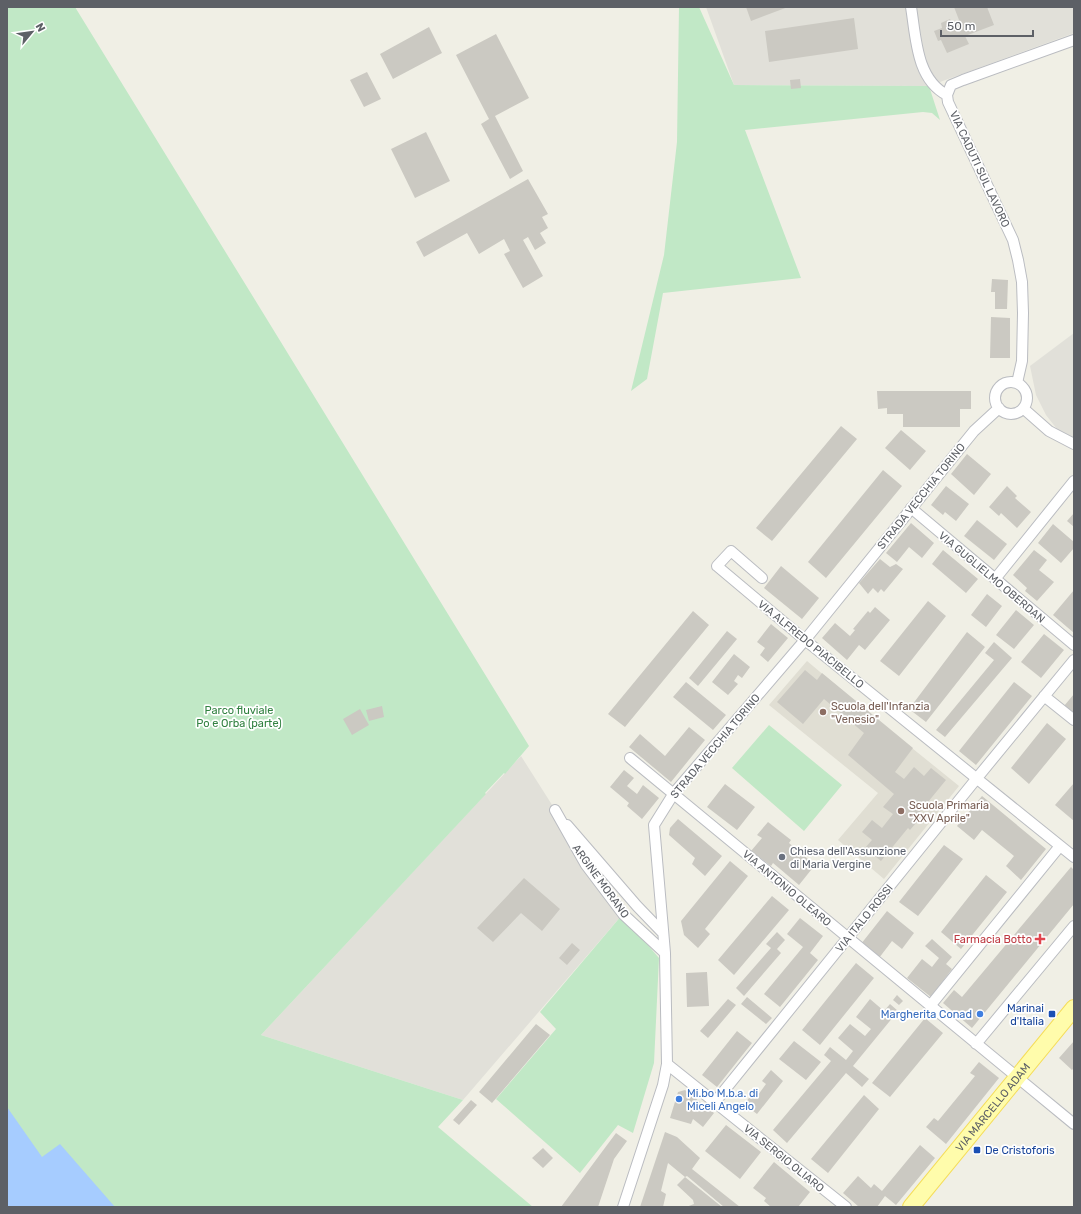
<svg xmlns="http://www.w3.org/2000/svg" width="1081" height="1214" viewBox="0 0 1081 1214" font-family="Rubik,sans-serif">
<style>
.industrial{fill:#e1e0d9}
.education{fill:#e0ded3}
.green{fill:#c1e8c6}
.water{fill:#a6ccff}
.building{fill:#cbc9c2}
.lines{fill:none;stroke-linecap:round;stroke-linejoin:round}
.minor-casing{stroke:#babcc1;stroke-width:12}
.primary-casing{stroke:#f5dd59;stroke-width:18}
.minor{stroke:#fff;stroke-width:10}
.primary{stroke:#fffcab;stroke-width:16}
.education-dot{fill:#8d6e63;stroke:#fff;stroke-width:1.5}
.worship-dot{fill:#6b7280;stroke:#fff;stroke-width:1.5}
.health-dot{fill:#e0444e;stroke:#fff;stroke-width:1.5}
.shop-dot{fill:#3f7fe0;stroke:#fff;stroke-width:1.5}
.transit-dot{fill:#1a4fb4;stroke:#fff;stroke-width:1.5}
.labels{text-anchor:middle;stroke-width:3.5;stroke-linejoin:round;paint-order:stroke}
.street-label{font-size:11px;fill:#5d6066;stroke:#fff}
.education-label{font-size:11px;fill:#785e54;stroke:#fff;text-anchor:start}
.park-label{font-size:11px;fill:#318140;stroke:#fff}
.worship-label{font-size:11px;fill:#5b616d;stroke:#fff;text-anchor:start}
.health-label{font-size:11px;fill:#be3a42;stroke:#fff;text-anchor:end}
.transit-label{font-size:11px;fill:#164399;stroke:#fff;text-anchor:end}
.shop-label{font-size:11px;fill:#366cbe;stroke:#fff;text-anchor:end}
</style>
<rect width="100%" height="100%" fill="#f0efe5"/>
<path class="industrial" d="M 706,7 L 1074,7 L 1074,33 L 929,86 L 734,85 Z
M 1074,333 L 1074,439 L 1060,433 L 1046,415 L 1036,395 L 1030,366 Z
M 521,756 L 622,915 L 463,1100 L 261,1035 Z"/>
<path class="education" d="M 807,661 L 876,719 L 959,786 L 884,879 L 838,840 L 878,793 L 769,705 Z"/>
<path class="green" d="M 7,7 L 75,7 L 529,746 L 505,774 L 504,773 L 485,793 L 486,794 L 261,1035 L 463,1100 L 438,1127 L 533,1207 L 7,1207 Z
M 679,7 L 699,7 L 734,85 L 929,86 L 940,120 L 932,113 L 923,112 L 745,130 L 801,278 L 663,293 L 647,379 L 631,391 L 664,255 L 677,142 Z
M 769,725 L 842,785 L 804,831 L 732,768 Z
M 622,915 L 659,958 L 654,1063 L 633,1133 L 618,1125 L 580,1173 L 496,1099 L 556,1029 L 540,1012 Z"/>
<path class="water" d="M 7,1107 L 42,1157 L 60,1144 L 115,1207 L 7,1207 Z"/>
<path class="building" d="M 746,7 L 788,7 L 751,21 Z
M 954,7 L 987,7 L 994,25 L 965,36 L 969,44 L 947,53 L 941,40 L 938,41 L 934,31 L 942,28 L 941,23 L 950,19 L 952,23 L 959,20 Z
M 854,18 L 858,49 L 769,62 L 765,31 Z
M 429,27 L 442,53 L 393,79 L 380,54 Z
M 496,34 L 529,98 L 495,116 L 523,171 L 510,179 L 481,124 L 489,119 L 456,55 Z
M 367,72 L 381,99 L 364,107 L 350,80 Z
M 800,79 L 801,88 L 791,89 L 790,80 Z
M 426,132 L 450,181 L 415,198 L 391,149 Z
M 528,179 L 548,214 L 542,217 L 548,228 L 540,233 L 546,243 L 535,250 L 528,237 L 523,240 L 543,276 L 523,288 L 504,254 L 510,251 L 504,239 L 479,254 L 467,233 L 424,257 L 416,242 Z
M 992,279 L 1008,280 L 1007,309 L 995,309 L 995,292 L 991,292 Z
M 991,317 L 1010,318 L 1010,358 L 990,358 Z
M 877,391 L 971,391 L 971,409 L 960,409 L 960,427 L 903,427 L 903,414 L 887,414 L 887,408 L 878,409 Z
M 841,426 L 857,439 L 772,541 L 756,528 Z
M 901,430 L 926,451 L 910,470 L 885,448 Z
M 967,454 L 991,474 L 974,495 L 951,474 Z
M 883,470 L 902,486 L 826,578 L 808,562 Z
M 946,486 L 969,504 L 956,521 L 945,512 L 943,515 L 931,505 Z
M 1007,486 L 1017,496 L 1015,498 L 1031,512 L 1017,528 L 1001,513 L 999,516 L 989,507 Z
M 1074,513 L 1074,527 L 1067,521 Z
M 977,520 L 1007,544 L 994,560 L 964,536 Z
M 911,523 L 934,543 L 922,558 L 909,547 L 897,562 L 886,553 Z
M 1053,524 L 1074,542 L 1074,548 L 1061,563 L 1038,543 Z
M 943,550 L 978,579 L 966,593 L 932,564 Z
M 1034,550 L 1047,560 L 1039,570 L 1054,582 L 1037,601 L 1025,591 L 1027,588 L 1013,575 Z
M 880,559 L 890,567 L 896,564 L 903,569 L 884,592 L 881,589 L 878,593 L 873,588 L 868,594 L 859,583 Z
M 781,566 L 819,598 L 802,619 L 764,588 Z
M 1074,590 L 1074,633 L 1053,615 Z
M 987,594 L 1002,606 L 986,627 L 971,615 Z
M 928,601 L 946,616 L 899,676 L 880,661 Z
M 875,607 L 890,620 L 865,650 L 859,645 L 847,660 L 822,638 L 835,623 L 850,636 L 855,630 L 853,629 L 868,611 L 870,613 Z
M 1016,610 L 1034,625 L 1014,649 L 996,635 Z
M 693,611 L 709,625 L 625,727 L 608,714 Z
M 771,624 L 788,638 L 768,662 L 760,655 L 765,648 L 757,642 Z
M 727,631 L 737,639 L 698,686 L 689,678 Z
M 967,632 L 985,647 L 926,722 L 909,709 Z
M 1044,634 L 1064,650 L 1041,678 L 1021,662 Z
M 994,642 L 1012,658 L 945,737 L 936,730 L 994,660 L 985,653 Z
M 734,654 L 750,667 L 742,678 L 738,675 L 734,681 L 738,684 L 728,695 L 712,682 Z
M 805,670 L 817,680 L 822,673 L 913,748 L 895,772 L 904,779 L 914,767 L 924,776 L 931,768 L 946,780 L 919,813 L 922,816 L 910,830 L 908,828 L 881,861 L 865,848 L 872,840 L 862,832 L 872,820 L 882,828 L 893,814 L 883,807 L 894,794 L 848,755 L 864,733 L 824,699 L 803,724 L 777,702 Z
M 686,682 L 726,715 L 713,730 L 673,697 Z
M 1014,682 L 1032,696 L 976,765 L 959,751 Z
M 1074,694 L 1074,715 L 1064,706 Z
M 382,706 L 384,717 L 369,721 L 366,710 Z
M 360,709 L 369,725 L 352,735 L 343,719 Z
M 1047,723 L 1066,739 L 1029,784 L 1011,768 Z
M 689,727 L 705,740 L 671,782 L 629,747 L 640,734 L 665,756 Z
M 624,770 L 634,778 L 627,786 L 637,794 L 643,785 L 659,798 L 642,819 L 627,806 L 629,803 L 610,787 Z
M 1074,783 L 1074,821 L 1055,805 Z
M 725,784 L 755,807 L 737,830 L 707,807 Z
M 982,796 L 1046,849 L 1021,880 L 1006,866 L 1014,856 L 982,830 L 974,840 L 957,826 Z
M 678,819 L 722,856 L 705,876 L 692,864 L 695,858 L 669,835 L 670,828 Z
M 768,822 L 791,840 L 789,843 L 815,865 L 799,885 L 773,863 L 771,866 L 751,851 L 762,838 L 757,835 Z
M 944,845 L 963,859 L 918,916 L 899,902 Z
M 730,861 L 748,876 L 705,929 L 710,934 L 698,948 L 684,935 L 681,921 Z
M 1071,867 L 1074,870 L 1074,904 L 972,1028 L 943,1003 L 954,990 L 962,997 Z
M 986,875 L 1007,892 L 961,949 L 941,932 Z
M 524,878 L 560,909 L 542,931 L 521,913 L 493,942 L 477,928 Z
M 772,896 L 789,910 L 734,975 L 718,960 Z
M 887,911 L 914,933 L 902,949 L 892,941 L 879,958 L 861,944 Z
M 800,918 L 823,936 L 810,953 L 818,960 L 780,1007 L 764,994 L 803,947 L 787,934 Z
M 777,932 L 785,940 L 777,949 L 781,953 L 744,996 L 736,988 L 771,948 L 766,944 Z
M 932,939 L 952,957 L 946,964 L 952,969 L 931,997 L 907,978 L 922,959 L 932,967 L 939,958 L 925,946 Z
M 572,943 L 580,950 L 567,965 L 559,958 Z
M 856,963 L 874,978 L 820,1045 L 802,1030 Z
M 707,972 L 709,1006 L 687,1007 L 686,973 Z
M 897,995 L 903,1001 L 899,1005 L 893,1000 Z
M 747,997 L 772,1018 L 766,1024 L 741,1004 Z
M 728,999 L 736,1005 L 708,1038 L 700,1031 Z
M 870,999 L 884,1011 L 890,1004 L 898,1011 L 853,1066 L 869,1079 L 862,1087 L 846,1073 L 787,1143 L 773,1130 L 831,1061 L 824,1055 L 830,1047 L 846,1060 L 853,1051 L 838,1038 L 850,1024 L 865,1036 L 871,1029 L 856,1017 Z
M 925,1018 L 943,1033 L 890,1097 L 872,1083 Z
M 536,1024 L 550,1035 L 492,1103 L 479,1092 Z
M 737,1031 L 752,1043 L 717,1087 L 702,1075 Z
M 794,1041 L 821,1062 L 806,1080 L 779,1059 Z
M 1074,1041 L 1074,1068 L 1072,1070 L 1059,1058 Z
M 979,1062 L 999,1078 L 946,1144 L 926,1127 L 934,1118 L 938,1121 L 975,1076 L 970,1073 Z
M 771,1070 L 783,1081 L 757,1114 L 744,1104 L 754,1092 L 758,1095 L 766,1084 L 762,1081 Z
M 685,1090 L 714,1113 L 703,1127 L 693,1119 L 691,1124 L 670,1118 L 678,1092 Z
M 864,1095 L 879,1109 L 828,1173 L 811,1159 Z
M 471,1100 L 477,1105 L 459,1125 L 453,1120 Z
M 726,1125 L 761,1152 L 740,1179 L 705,1151 Z
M 665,1132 L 677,1137 L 700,1158 L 692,1169 L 740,1207 L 724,1207 L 687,1176 L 685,1177 L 668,1163 L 661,1191 L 666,1194 L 663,1207 L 640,1207 Z
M 616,1133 L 627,1141 L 614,1159 L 598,1207 L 561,1207 Z
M 920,1145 L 935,1158 L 896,1205 L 885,1196 L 877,1207 L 859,1207 L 843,1193 L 858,1176 L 871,1188 L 874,1184 L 882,1191 Z
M 543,1148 L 553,1158 L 543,1168 L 532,1158 Z
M 774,1162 L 810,1192 L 798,1207 L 771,1207 L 764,1201 L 766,1198 L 753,1188 Z
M 685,1177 L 722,1207 L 686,1207 L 694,1204 L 693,1200 L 677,1185 Z"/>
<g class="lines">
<g class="minor-casing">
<path id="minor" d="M 911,7 C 916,37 916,79 947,95
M995 398a16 16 0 1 1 32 0a16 16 0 1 1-32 0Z
M 1017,383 L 1022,361 L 1023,313 L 1022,282 L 1018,260 L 1013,240 L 948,102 L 947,95 L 951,85 L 963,80 L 1074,40
M 1024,409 L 1049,431 L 1074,444
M 911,508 L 1074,645
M 762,578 L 731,551 L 717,566 L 805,640 L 1074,857
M 995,579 L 1074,481
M 1044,696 L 1074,720
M 630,758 L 1074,1124
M 555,810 L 586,865 L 623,914 L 665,953
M 567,825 L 637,906 L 663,933
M 930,1006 L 1060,846
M 976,1044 L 1074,926
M 667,1064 L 846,1207
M 715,1102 L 977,778 L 1074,660
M 623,1207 L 663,1085 L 667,1064 L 665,953 L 654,825 L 674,793 L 805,640 L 974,431 L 999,408"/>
</g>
<g class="primary-casing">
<g id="primary">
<path id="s1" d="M 911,1207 L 1074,1008"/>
</g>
</g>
<use href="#minor" class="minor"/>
<use href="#primary" class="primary"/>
</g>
<g class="education-dot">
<circle cx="823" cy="712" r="4"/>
<circle cx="901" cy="811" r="4"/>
</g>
<circle class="worship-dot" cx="782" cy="857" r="4"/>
<path class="health-dot" d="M1038 933h4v4h4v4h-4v4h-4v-4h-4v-4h4z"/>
<g class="shop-dot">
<circle cx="980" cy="1014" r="4"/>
<circle cx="679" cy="1099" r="4"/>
</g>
<g class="transit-dot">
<rect x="1048" y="1010" width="8" height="8" rx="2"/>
<rect x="973" y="1146" width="8" height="8" rx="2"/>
</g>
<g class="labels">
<g class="street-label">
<text transform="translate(980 169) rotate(65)" y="4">VIA CADUTI SUL LAVORO</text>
<text transform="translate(921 496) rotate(-51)" y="4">STRADA VECCHIA TORINO</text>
<text transform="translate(992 577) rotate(40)" y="4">VIA GUGLIELMO OBERDAN</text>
<text transform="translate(811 644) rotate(39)" y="4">VIA ALFREDO PIACIBELLO</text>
<text transform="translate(715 746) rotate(-50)" y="4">STRADA VECCHIA TORINO</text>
<text transform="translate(601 881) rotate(54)" y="4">ARGINE MORANO</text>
<text transform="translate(787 888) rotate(40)" y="4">VIA ANTONIO OLEARO</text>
<text transform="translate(864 918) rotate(-51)" y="4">VIA ITALO ROSSI</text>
<text dy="4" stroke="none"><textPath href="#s1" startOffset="129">VIA MARCELLO ADAM</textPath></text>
<text transform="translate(784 1158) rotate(39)" y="4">VIA SERGIO OLIARO</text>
</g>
<g class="education-label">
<text x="831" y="710">Scuola dell'Infanzia<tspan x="831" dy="13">"Venesio"</tspan></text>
<text x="909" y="809">Scuola Primaria<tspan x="909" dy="13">"XXV Aprile"</tspan></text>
</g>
<g class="park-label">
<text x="239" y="714">Parco fluviale<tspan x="239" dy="13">Po e Orba (parte)</tspan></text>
</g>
<g class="worship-label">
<text x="790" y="855">Chiesa dell'Assunzione<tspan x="790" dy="13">di Maria Vergine</tspan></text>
</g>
<g class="health-label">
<text x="1032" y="943">Farmacia Botto</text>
</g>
<g class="transit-label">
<text x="1044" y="1012">Marinai<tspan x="1044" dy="13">d'Italia</tspan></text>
<text x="985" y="1154" text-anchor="start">De Cristoforis</text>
</g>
<g class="shop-label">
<text x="972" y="1018">Margherita Conad</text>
<text x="687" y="1097" text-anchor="start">Mi.bo M.b.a. di<tspan x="687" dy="13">Miceli Angelo</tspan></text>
</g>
</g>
<rect width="1081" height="1214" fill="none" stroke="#5d6066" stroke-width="16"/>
<g transform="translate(32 32) rotate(61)" stroke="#ffffff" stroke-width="3" paint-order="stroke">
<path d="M0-3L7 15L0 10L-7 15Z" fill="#5d6066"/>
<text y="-6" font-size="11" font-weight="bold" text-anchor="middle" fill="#5d6066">N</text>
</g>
<path d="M941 30v6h92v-6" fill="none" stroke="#5d6066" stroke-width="2"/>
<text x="947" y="30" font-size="12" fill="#5d6066" stroke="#ffffff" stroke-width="3" paint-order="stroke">50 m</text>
</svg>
